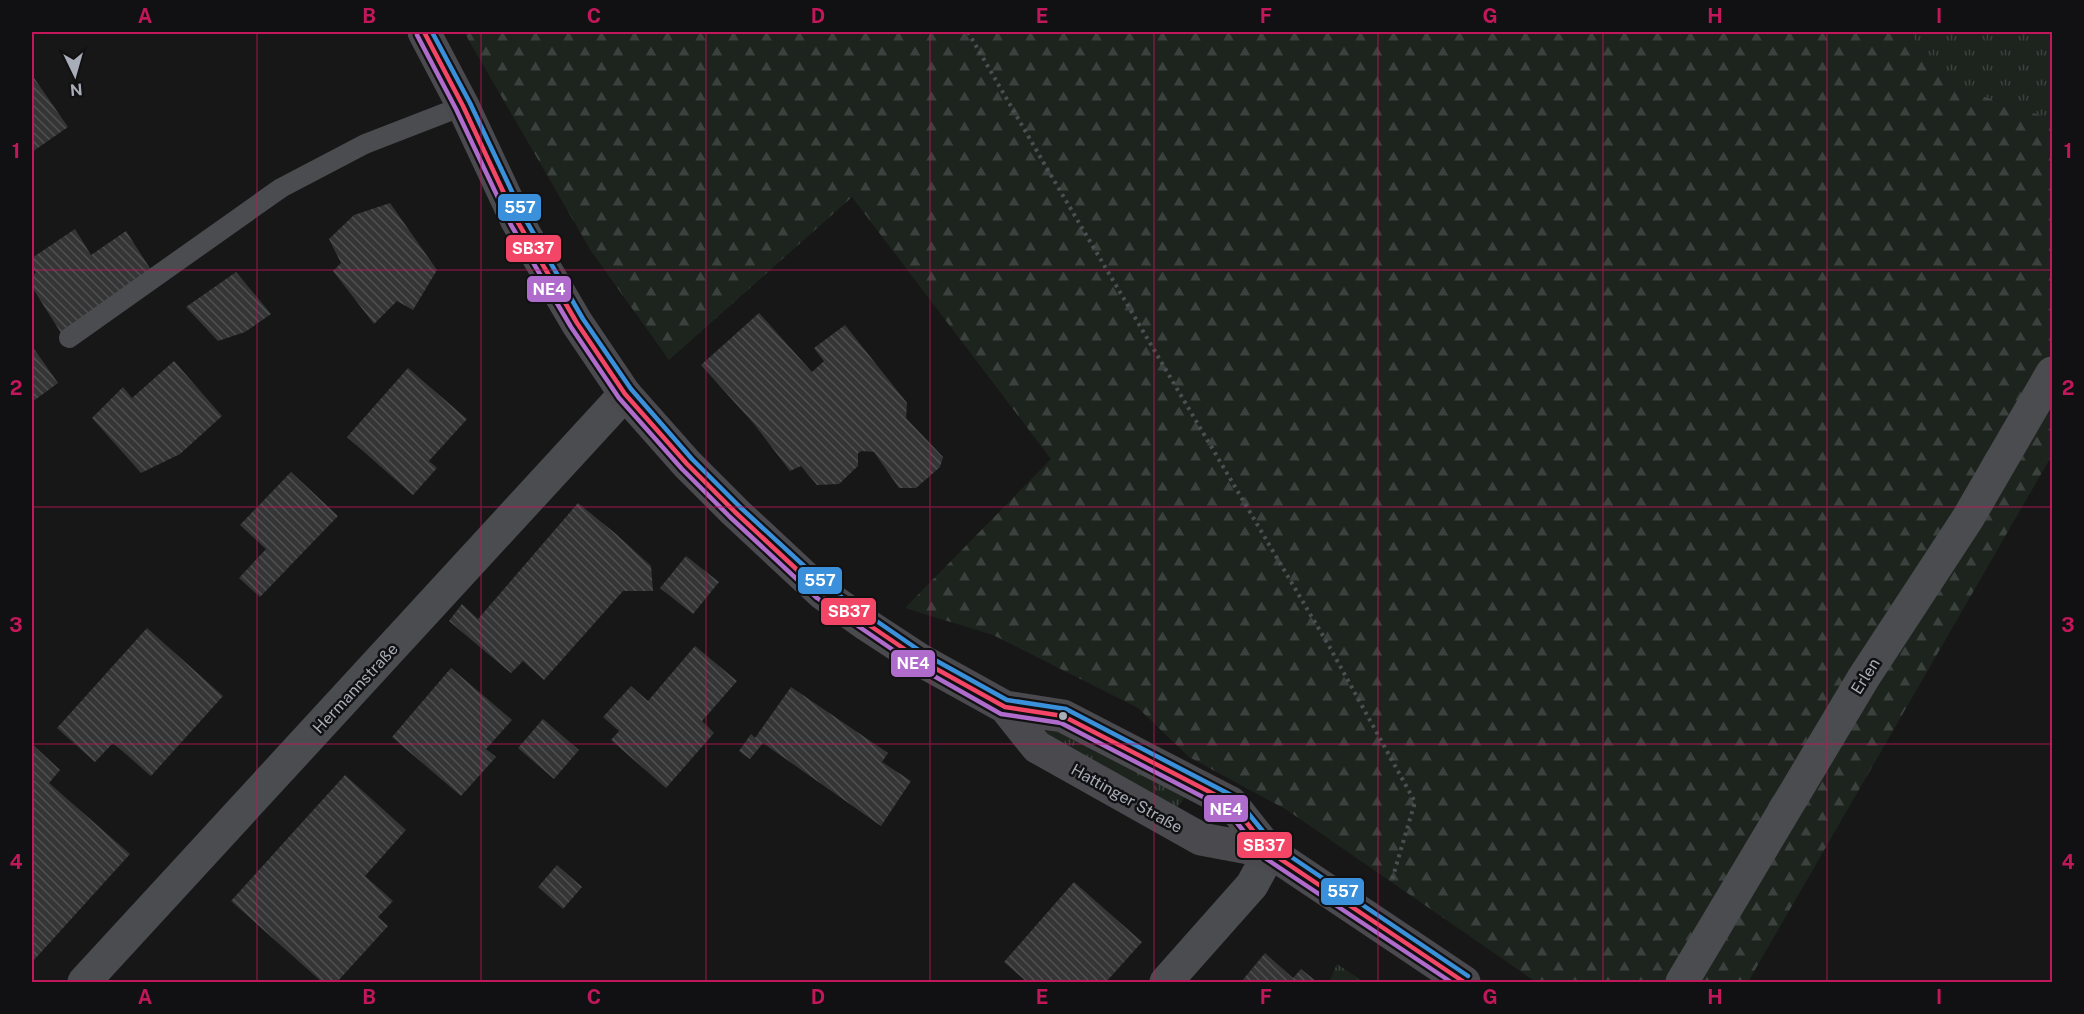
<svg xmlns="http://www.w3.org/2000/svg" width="2084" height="1014" viewBox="0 0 2084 1014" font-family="'Public Sans',sans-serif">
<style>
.grass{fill:url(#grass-tufts)}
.forest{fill:url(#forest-firs)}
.building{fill:url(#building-back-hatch)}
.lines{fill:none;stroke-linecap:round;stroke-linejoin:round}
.path{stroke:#4d4e52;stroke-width:4;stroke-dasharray:3 4.5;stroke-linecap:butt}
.lane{stroke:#4b4c50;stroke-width:20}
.street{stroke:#4b4c50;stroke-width:33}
.secondary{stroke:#4a4a4e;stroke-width:33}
.bus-1-casing{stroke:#111113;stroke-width:9}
.bus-2-casing{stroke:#111113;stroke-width:9}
.bus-3-casing{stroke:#111113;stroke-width:9}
.bus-1{stroke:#f34667;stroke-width:4.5}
.bus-2{stroke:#b06ccc;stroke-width:4.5}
.bus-3{stroke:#3a90db;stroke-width:4.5}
.grid{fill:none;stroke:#c2185b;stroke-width:1.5;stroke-opacity:0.55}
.bus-dot{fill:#a8adb8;stroke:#111113;stroke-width:2}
.labels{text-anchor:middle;stroke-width:5;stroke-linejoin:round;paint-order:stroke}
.street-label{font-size:16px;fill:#a8adb8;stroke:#111113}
.line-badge{stroke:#111113;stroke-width:2}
.badge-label{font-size:16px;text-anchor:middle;font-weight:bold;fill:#fff}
.neatline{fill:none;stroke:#c2185b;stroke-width:2}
.grid-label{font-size:20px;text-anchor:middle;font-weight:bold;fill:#c2185b}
</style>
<defs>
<pattern id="grass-tufts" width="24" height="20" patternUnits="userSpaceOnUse" patternTransform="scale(1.5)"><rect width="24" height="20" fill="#1d241e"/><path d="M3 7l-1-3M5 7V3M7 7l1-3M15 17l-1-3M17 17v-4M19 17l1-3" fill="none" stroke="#3b413d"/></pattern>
<pattern id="forest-firs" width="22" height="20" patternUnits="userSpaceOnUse" patternTransform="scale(1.5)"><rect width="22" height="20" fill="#1d241e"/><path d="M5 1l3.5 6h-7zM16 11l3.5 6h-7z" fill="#3b413d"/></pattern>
<pattern id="building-back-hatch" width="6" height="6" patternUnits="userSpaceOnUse" patternTransform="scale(1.5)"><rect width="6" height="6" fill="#353536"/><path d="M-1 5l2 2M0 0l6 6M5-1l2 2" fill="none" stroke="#4f5051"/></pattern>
</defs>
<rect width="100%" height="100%" fill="#171717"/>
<path class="grass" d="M 1908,32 L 2052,32 L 2052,119 L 1952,86 Z
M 1047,725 L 1187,794 L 1176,809 L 1039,734 Z
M 1337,964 L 1364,982 L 1329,982 Z"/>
<path class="forest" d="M 464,32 L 1908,32 L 1952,86 L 2052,119 L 2052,455 L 1748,982 L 1536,982 L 1287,810 L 1189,757 L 1138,708 L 993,635 L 905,608 L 1051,459 L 852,197 L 669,360 L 591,251 Z"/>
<path class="building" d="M 32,75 L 68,127 L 32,152 Z
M 390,203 L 437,270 L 413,310 L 397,301 L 374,324 L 333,271 L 341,263 L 329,239 L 354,215 Z
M 75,229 L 91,255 L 126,231 L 153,273 L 61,333 L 32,287 L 32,276 L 36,273 L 32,266 L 32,258 Z
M 236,272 L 271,314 L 245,332 L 218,341 L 186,307 Z
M 759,313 L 812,372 L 824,361 L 814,348 L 845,325 L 907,403 L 906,418 L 943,457 L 940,467 L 916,488 L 899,488 L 874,452 L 862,451 L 858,453 L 858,466 L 839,484 L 817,485 L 801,466 L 790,471 L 754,424 L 701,365 Z
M 32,346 L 58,383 L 32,402 Z
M 174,361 L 222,416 L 180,454 L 141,473 L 92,418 L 123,387 L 132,398 Z
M 408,368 L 467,419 L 429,461 L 437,468 L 413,495 L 347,437 Z
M 291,472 L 338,516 L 260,597 L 239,578 L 266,549 L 240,525 Z
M 578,503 L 616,534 L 651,566 L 653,591 L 623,591 L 544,680 L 523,661 L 511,673 L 449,621 L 462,604 L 478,619 Z
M 686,556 L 719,582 L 693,614 L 660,588 Z
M 147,628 L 223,696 L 151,776 L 113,743 L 95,762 L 57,728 Z
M 695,646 L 737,681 L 702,721 L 714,733 L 666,788 L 611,740 L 619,731 L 603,717 L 631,686 L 648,701 Z
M 451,668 L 512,720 L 486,749 L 496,757 L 461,796 L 392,737 Z
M 791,687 L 888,753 L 882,762 L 911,781 L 881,826 L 763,743 L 750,759 L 739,751 L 751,734 L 755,738 Z
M 543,719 L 579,750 L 554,779 L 518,748 Z
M 32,744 L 60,770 L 49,783 L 130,854 L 34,960 L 32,957 Z
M 345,775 L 406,830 L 365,876 L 393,901 L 378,917 L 388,926 L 337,982 L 322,982 L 231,901 Z
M 557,865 L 582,887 L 563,909 L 538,887 Z
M 1074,882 L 1142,942 L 1106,982 L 1027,982 L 1004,962 Z
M 1265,953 L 1293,978 L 1301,969 L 1317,982 L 1241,982 Z"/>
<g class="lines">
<path class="path" d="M 968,32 L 1049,172 L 1329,646 L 1415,802 L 1391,883"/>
<path class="lane" d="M 69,338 L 281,188 L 365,144 L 463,106"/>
<path class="street" d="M 84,982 L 625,394
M 1166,982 L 1252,885 L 1270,852
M 1682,982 L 1864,677 L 1968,518 L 2052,373"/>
<path class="secondary" d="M 424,32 L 463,106 L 517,221 L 577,323 L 625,394 L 687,464 L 735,512 L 822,593 L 867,625 L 922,661 L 1005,707 L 1063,716 L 1231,803 L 1270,852 L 1464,982
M 1005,707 L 1037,747 L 1201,839 L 1270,852"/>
<g class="bus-1-casing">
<path id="bus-1" d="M 424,32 L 463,106 L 517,221 L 577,323 L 625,394 L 687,464 L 735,512 L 822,593 L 922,661 L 1005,707 L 1063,716 L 1231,803 L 1270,852 L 1464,982"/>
</g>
<g class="bus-2-casing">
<path id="bus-2" d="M 417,35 L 456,109 L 511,225 L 571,327 L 619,398 L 682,469 L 730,517 L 817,598 L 918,667 L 1001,714 L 1061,723 L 1226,809 L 1265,858 L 1451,982"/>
</g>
<g class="bus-3-casing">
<path id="bus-3" d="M 432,32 L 470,103 L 524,217 L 583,319 L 631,389 L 692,459 L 740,507 L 827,587 L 926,655 L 1007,700 L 1066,709 L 1235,797 L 1275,846 L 1468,976"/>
</g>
<use href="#bus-1" class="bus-1"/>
<use href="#bus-2" class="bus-2"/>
<use href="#bus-3" class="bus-3"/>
</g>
<path class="grid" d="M 257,32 L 257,982M 481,32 L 481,982M 706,32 L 706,982M 930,32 L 930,982M 1154,32 L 1154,982M 1378,32 L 1378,982M 1603,32 L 1603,982M 1827,32 L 1827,982M 32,270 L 2052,270M 32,507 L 2052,507M 32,744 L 2052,744"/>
<circle class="bus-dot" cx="1063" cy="716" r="5"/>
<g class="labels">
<g class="street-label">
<text transform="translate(1865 676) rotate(-58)" y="6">Erlen</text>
<text transform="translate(355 688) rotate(-47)" y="6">Hermannstraße</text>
<text transform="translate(1127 798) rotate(29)" y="6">Hattinger Straße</text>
</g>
</g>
<g class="line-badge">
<rect x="497" y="193" width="45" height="29" rx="6" fill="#3a90db"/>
<rect x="505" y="234" width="57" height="29" rx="6" fill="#f34667"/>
<rect x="526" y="275" width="46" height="28" rx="6" fill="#b06ccc"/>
<rect x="797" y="566" width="46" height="29" rx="6" fill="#3a90db"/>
<rect x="820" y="597" width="57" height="29" rx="6" fill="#f34667"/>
<rect x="890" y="649" width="46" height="29" rx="6" fill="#b06ccc"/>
<rect x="1203" y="794" width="46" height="29" rx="6" fill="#b06ccc"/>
<rect x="1236" y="831" width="57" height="28" rx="6" fill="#f34667"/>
<rect x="1320" y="877" width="45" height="29" rx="6" fill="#3a90db"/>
</g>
<g class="badge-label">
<text x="520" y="213">557</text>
<text x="533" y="254">SB37</text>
<text x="549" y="295">NE4</text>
<text x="820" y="586">557</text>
<text x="849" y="617">SB37</text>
<text x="913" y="669">NE4</text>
<text x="1226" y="815">NE4</text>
<text x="1264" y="851">SB37</text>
<text x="1343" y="897">557</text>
</g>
<rect width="2084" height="1014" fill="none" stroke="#111113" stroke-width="66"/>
<g transform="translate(75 75) rotate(175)" stroke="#111113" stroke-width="4.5" paint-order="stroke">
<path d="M0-4.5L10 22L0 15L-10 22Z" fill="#a8adb8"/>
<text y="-9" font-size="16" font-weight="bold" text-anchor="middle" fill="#a8adb8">N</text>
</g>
<rect x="33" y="33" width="2018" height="948" class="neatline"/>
<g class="grid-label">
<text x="145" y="23">A</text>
<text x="369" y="23">B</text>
<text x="594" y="23">C</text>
<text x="818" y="23">D</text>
<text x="1042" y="23">E</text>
<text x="1266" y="23">F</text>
<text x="1490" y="23">G</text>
<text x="1715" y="23">H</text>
<text x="1939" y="23">I</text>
<text x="16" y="158">1</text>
<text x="2068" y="158">1</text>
<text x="16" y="395">2</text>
<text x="2068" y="395">2</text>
<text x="16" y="632">3</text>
<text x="2068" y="632">3</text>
<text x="16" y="869">4</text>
<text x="2068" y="869">4</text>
<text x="145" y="1004">A</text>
<text x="369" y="1004">B</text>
<text x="594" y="1004">C</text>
<text x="818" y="1004">D</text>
<text x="1042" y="1004">E</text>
<text x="1266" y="1004">F</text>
<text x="1490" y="1004">G</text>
<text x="1715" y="1004">H</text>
<text x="1939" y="1004">I</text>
</g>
</svg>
